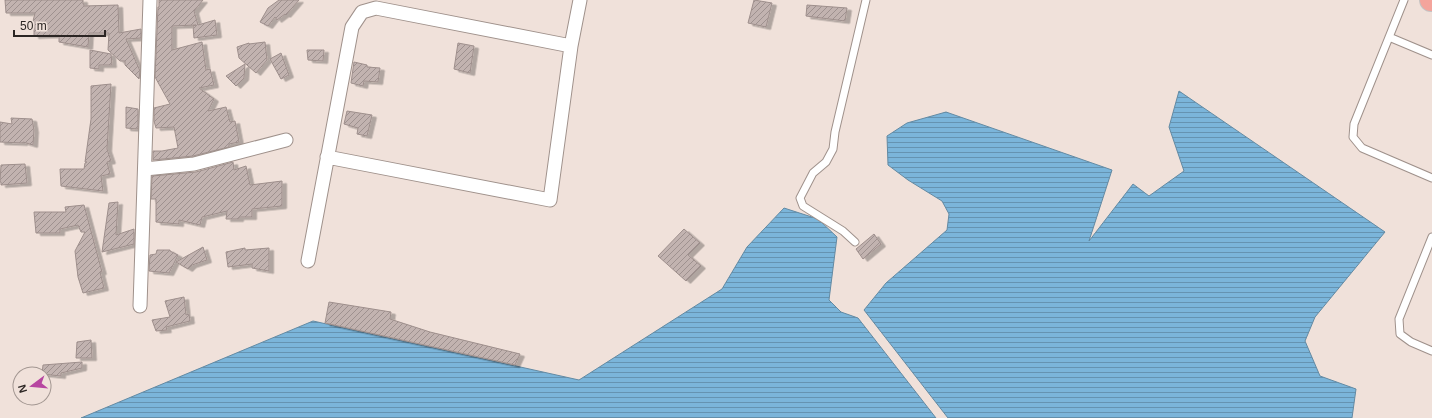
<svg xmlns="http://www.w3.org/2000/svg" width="1432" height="418" viewBox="0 0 1432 418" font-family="Arial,sans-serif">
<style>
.water{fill:url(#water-rules);stroke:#638aa3}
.building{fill:url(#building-hatch);stroke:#9e8f8c;filter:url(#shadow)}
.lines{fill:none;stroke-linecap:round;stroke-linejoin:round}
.service-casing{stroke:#9f918b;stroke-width:9}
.minor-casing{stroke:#9f918b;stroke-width:15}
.trunk-casing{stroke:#c4c2c2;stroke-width:24}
.service{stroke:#fff;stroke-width:7}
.minor{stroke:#fff;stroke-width:13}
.trunk{stroke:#f4a49c;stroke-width:22}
</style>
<defs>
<pattern id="water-rules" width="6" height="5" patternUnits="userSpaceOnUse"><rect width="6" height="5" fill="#7bb5da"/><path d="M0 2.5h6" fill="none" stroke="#6593b1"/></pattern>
<pattern id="building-hatch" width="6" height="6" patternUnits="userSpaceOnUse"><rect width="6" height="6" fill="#c2b3b0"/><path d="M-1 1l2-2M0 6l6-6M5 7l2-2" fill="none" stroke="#9e918f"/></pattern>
<filter id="shadow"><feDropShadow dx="4.5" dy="2.5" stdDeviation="0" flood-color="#0004"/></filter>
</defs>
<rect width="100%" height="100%" fill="#f0e1da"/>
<path class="water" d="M 1179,91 L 1385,232 L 1315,317 L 1305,341 L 1320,376 L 1356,389 L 1352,418 L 948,418 L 864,310 L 886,283 L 947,230 L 949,214 L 942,201 L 908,180 L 888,165 L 887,136 L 907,123 L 946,112 L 1112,170 L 1089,241 L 1133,184 L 1149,196 L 1184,171 L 1169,127 Z
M 784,208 L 818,219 L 837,237 L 829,300 L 841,312 L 858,318 L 936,418 L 81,418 L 313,321 L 579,380 L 722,289 L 747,247 Z"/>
<path class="building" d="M 5,0 L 83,0 L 83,4 L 84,4 L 84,6 L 118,5 L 119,33 L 141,29 L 141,38 L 126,39 L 140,71 L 139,79 L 125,65 L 125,61 L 120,61 L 108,50 L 109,33 L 89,33 L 88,47 L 59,42 L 59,35 L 34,36 L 34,25 L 32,25 L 35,13 L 6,13 Z
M 159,0 L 203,0 L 194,11 L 198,25 L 215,20 L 217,35 L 194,38 L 193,26 L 196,25 L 172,26 L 172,50 L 202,42 L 206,70 L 210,69 L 214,85 L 199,88 L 214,99 L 208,111 L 226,107 L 230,122 L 235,121 L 239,142 L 229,144 L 229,147 L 193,156 L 153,160 L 153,151 L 162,151 L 178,148 L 174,127 L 156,128 L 154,121 L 154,108 L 170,104 L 155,77 L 158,7 L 159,7 Z
M 279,0 L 299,0 L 286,15 L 285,14 L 277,20 L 275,17 L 268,26 L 260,22 L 268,8 Z
M 754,0 L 772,3 L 766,27 L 748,23 Z
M 807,5 L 847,8 L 845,21 L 806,16 Z
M 265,42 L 267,60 L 256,73 L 239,58 L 237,47 L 249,43 L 249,44 Z
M 458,43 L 474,46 L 470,73 L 454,69 Z
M 90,50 L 111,54 L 112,65 L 99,65 L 99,69 L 90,68 Z
M 307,50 L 324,50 L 323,61 L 308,60 Z
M 281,53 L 289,75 L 281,79 L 270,59 Z
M 354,62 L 367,65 L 367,67 L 380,68 L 378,82 L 364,81 L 363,86 L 351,83 Z
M 245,64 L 244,78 L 236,86 L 226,76 Z
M 111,84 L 107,149 L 111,161 L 107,162 L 110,174 L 101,176 L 103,191 L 61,186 L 60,169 L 84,169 L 85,163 L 87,162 L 85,162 L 91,119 L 91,86 Z
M 126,107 L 138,109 L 138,129 L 126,128 Z
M 347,111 L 372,115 L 367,136 L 357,134 L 358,128 L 344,124 Z
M 11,118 L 32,119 L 34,130 L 33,145 L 23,142 L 23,143 L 0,142 L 0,122 L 12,124 Z
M 233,162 L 234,170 L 246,166 L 250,185 L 282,181 L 282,206 L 252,209 L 252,217 L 239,217 L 239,219 L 226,219 L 227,211 L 202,217 L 200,225 L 179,220 L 179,224 L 156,222 L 156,199 L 151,199 L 152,176 L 196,172 Z
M 25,164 L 27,183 L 1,185 L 1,182 L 0,182 L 1,165 Z
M 118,202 L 116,235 L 134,229 L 134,244 L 102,252 L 109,203 Z
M 84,205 L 102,272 L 100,272 L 104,288 L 83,293 L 78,277 L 75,251 L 85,232 L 81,232 L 78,225 L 60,229 L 60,233 L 36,233 L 34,212 L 66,212 L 65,207 Z
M 684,229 L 700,243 L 688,255 L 701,266 L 686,281 L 658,256 Z
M 874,234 L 881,244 L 863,259 L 856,249 Z
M 203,247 L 207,260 L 192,265 L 188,269 L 176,262 Z
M 245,248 L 245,250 L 269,248 L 269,271 L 252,268 L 252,264 L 228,267 L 226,252 Z
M 157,250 L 170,250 L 170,251 L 178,255 L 169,273 L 149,271 L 150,255 L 156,254 Z
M 184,297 L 186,315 L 189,314 L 190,321 L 166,327 L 167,330 L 156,331 L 152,320 L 170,317 L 165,301 Z
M 329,302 L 391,312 L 390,319 L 430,332 L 520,354 L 515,365 L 325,323 Z
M 91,340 L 92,358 L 76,358 L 77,342 Z
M 82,362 L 82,368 L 61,373 L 61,376 L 42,374 L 43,365 Z"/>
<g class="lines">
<g class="service-casing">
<path id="service" d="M 1404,0 L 1354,124 L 1353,137 L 1362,148 L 1432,178
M 1389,37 L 1432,55
M 1432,237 L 1399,319 L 1400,334 L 1411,342 L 1432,351
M 855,242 L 843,231 L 803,206 L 800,198 L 813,173 L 826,162 L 833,149 L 835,132 L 866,0"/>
</g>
<g class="minor-casing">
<path id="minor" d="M 327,157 L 550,200 L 571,46 L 580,0
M 145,169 L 194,164 L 286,140
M 308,261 L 352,27 L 362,12 L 376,8 L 571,46
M 140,306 L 150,0"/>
</g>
<g class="trunk-casing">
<path id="trunk" d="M 1431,0 L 1432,0"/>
</g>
<use href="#service" class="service"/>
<use href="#minor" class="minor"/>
<use href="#trunk" class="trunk"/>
</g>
<g transform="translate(32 386) rotate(254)"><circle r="19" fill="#f0e1da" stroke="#a29691"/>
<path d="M0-3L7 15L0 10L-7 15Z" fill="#b746a1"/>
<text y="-6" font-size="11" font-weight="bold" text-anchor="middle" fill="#2c2624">N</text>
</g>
<path d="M14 30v6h91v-6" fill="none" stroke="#2c2624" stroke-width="2"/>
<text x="20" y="30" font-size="12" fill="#2c2624" stroke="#f0e1da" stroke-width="3" paint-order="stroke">50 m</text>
</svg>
